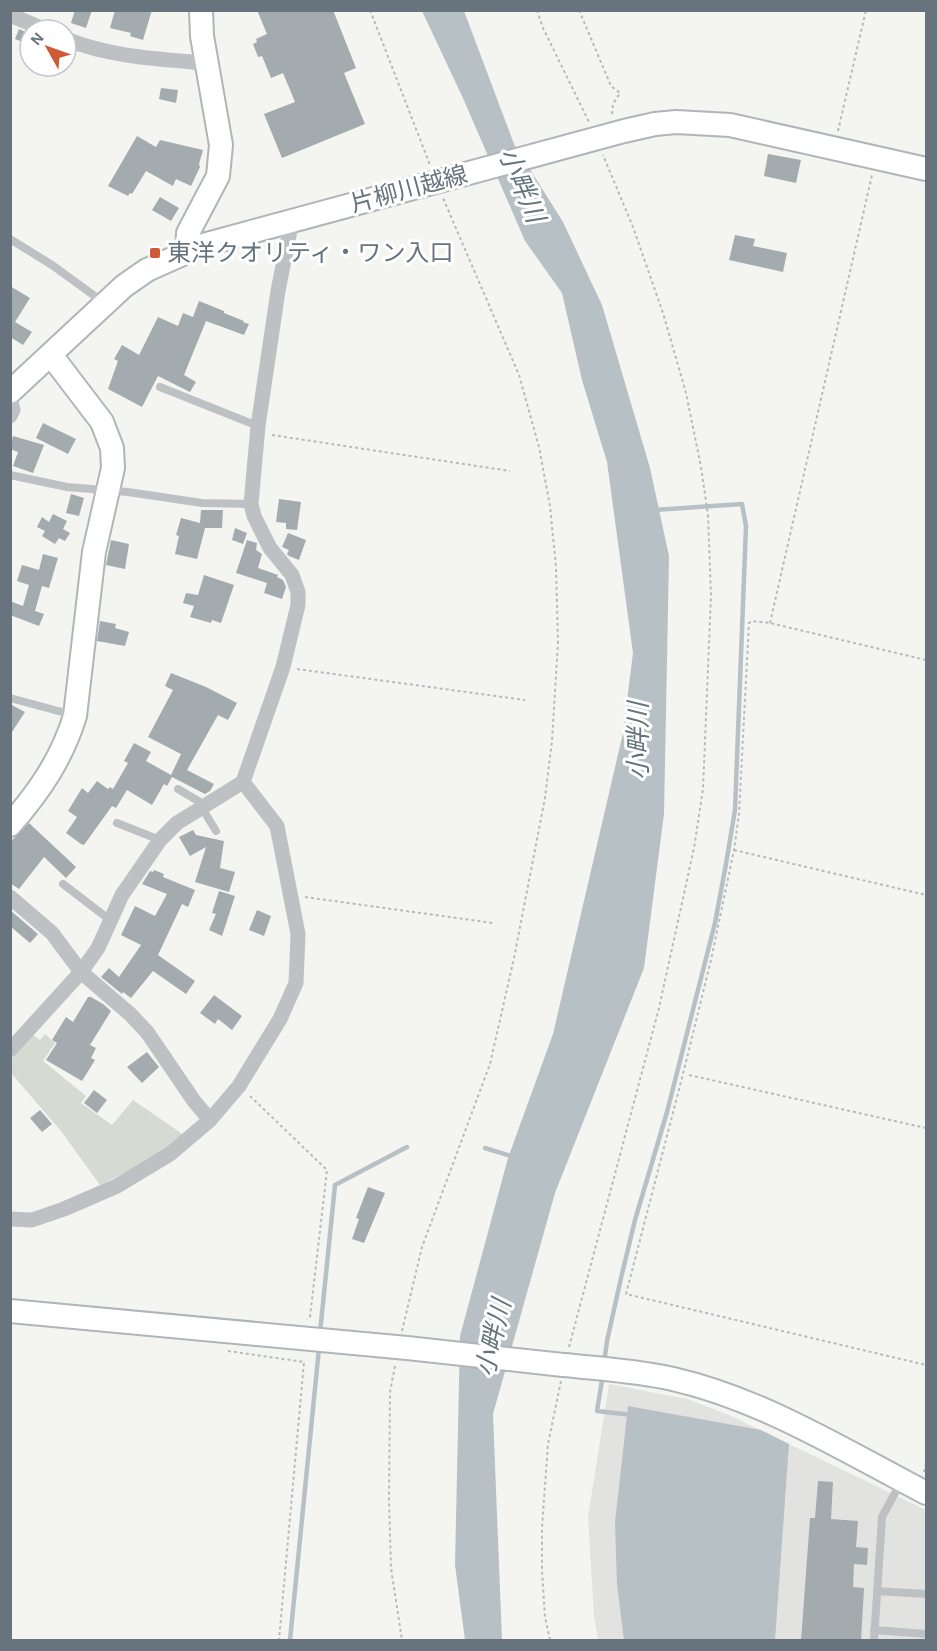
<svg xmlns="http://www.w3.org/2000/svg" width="937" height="1651" viewBox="0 0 937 1651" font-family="'Alegreya Sans','Noto Sans JP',sans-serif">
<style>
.built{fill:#e2e3e1}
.green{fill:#d5dad2}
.water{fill:#b7c0c4}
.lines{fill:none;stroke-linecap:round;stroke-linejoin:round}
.stream{stroke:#b7c0c4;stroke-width:4.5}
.building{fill:#a4abaf}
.secondary-casing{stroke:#b0b5b8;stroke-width:26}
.path{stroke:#b7babc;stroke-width:2;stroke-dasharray:3 3;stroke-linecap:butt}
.lane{stroke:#bec1c4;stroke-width:8}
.street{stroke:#bec1c4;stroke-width:15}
.secondary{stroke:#fff;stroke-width:22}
.poi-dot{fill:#ce5a37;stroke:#fff;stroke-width:2}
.labels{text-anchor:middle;stroke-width:6;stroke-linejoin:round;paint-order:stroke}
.street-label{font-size:24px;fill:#67747e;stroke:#fff}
.poi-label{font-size:24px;fill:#67747e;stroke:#fff;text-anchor:start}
.water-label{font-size:26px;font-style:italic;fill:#63757b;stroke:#fff}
</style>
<rect width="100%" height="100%" fill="#f4f4f1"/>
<path class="built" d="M 609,1384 L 687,1399 L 729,1415 L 926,1510 L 926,1640 L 598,1640 L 594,1616 L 588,1517 Z"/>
<path class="green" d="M 45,1034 L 55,1043 L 43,1061 L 86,1096 L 81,1103 L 112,1125 L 133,1100 L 181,1133 L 182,1137 C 157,1157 128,1171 100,1185 L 61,1131 L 11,1073 L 11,1060 L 33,1035 L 40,1040 Z"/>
<path class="water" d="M 422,11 L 464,11 L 514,144 L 563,222 L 602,305 L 650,468 L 669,556 L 664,814 L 644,968 L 555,1193 L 493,1414 L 502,1640 L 465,1640 L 455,1565 L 460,1336 L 508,1158 L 553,1034 L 623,733 L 633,653 L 607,462 L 582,380 L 562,293 L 525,241 L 462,96 Z
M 628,1406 L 761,1430 L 789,1444 L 775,1640 L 624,1640 L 617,1585 L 615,1522 Z"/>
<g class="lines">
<path class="stream" d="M 485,1148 L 514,1157
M 320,1333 L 335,1185 L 407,1147
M 604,1363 L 607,1341 L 621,1278 L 635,1220 L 667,1112 L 715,923 L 726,864 L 735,810 L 746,526 L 742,504 L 654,510
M 603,1374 L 597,1411 L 632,1415
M 290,1640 L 319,1348"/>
</g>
<path class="building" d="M 75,10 L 92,10 L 86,28 L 71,23 Z
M 115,10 L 152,10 L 143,40 L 130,36 L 131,33 L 110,28 Z
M 257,10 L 333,10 L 356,68 L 344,73 L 365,124 L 282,158 L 264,114 L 295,102 L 283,73 L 271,78 L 262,56 L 258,57 L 253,44 L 257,42 L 256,39 L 267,34 Z
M 19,29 L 30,34 L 30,45 L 15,39 Z
M 161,88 L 178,90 L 176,103 L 159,99 Z
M 137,136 L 156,147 L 160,140 L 203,150 L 199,164 L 200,167 L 191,186 L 176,179 L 173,186 L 146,171 L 132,194 L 130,193 L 128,196 L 108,186 Z
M 768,154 L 801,160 L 796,183 L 764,176 Z
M 160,197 L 179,208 L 171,221 L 152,210 Z
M 735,235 L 755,239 L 753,246 L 787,253 L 783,272 L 729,260 Z
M 10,286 L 30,298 L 15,322 L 32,332 L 23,345 L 10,337 Z
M 199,301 L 224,311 L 224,313 L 244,321 L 243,322 L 249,324 L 244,335 L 206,321 L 184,375 L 196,382 L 190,392 L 158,376 L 142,407 L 108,389 L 118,361 L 114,359 L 122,345 L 139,355 L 158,317 L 178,326 L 183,313 L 193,317 Z
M 43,423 L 76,439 L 68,454 L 36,438 Z
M 13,436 L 44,445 L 33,473 L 13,466 L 18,452 L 10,449 Z
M 71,494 L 84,498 L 79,516 L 66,513 Z
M 279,499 L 301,502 L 297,530 L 286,529 L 286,523 L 276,522 Z
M 201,510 L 223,510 L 222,528 L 205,528 L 197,559 L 175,554 L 179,536 L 176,535 L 181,518 L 200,523 Z
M 53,514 L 67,521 L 63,529 L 70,533 L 65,541 L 59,538 L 55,544 L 42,536 L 45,531 L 37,527 L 42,517 L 49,522 Z
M 235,528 L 247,533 L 243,544 L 232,540 Z
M 288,533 L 306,540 L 299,560 L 289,556 L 287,554 L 289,550 L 282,547 Z
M 111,540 L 129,544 L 125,569 L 106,565 Z
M 247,540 L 257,543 L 256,550 L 262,554 L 258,568 L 278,575 L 277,577 L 283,580 L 286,587 L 282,599 L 264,593 L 267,583 L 236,573 Z
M 43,554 L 58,558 L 49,588 L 42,586 L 35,611 L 44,614 L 39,626 L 10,615 L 10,601 L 23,606 L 29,585 L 17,581 L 22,565 L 39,570 Z
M 204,575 L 234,585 L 221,623 L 212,620 L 211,623 L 190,617 L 194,606 L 183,603 L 186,593 L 198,595 Z
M 100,621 L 116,624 L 115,628 L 129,632 L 125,646 L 97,641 Z
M 171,673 L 206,687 L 237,703 L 228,720 L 218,715 L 187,770 L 214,784 L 210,791 L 205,794 L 172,777 L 167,786 L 164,784 L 152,805 L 127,790 L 116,808 L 112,806 L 84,845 L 81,844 L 66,833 L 77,817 L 68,811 L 82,788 L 88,793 L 97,781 L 108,789 L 110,787 L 113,789 L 128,763 L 124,761 L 134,743 L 151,752 L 146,761 L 171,775 L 181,754 L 148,737 L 173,690 L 165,686 Z
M 10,704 L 25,712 L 10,735 Z
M 29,823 L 76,867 L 66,878 L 44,857 L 19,889 L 10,883 L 10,842 Z
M 193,830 L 196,835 L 224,841 L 220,868 L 235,872 L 229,892 L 195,882 L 206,847 L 190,856 L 179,837 Z
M 154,870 L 164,874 L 163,877 L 195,890 L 188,907 L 182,904 L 158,955 L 195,981 L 186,994 L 153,971 L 131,998 L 123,992 L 122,994 L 101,977 L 109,968 L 119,977 L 141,945 L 121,935 L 135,906 L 155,916 L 167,894 L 142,884 L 150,871 L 153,872 Z
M 219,891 L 235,896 L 222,936 L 209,930 L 216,914 L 212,913 Z
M 10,910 L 38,934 L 30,943 L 10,926 Z
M 257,910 L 271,916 L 264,936 L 249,930 Z
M 214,995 L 242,1016 L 232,1030 L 218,1019 L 215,1024 L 200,1013 Z
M 88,997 L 91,997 L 103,1004 L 111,1011 L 90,1045 L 96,1048 L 91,1058 L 95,1060 L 82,1081 L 46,1060 L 57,1043 L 52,1040 L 66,1017 L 73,1022 Z
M 147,1052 L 159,1067 L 142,1083 L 127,1067 Z
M 94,1090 L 107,1100 L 97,1113 L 84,1103 Z
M 40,1110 L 52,1124 L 42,1132 L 30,1118 Z
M 368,1187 L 385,1193 L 364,1243 L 352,1239 L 359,1219 L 356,1218 Z
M 818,1481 L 833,1482 L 831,1519 L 858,1521 L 856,1547 L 868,1548 L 867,1565 L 854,1564 L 853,1587 L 864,1588 L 861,1641 L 801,1641 L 810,1518 L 815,1518 Z"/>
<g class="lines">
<g class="secondary-casing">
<path id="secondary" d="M 187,252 L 188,233 L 218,176 L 221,145 L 202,36 L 201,10
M 10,392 L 124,286 L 147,270 L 203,245 L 624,131 L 655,124 L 676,122 L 730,125 L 926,169
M 10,825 C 40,791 62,758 75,716 L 94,552 L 113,468 L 112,448 L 102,422 L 51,355
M 10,1311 L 407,1348 L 563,1365
M 565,1365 C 601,1369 638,1371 673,1379 C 764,1400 845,1451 926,1493"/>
</g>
<path class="path" d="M 370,10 L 430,165
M 537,10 L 543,28 L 589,122
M 579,10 L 611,86 L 620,93 L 613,104 L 612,115
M 838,131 L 866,10
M 272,435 L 510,471
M 770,623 L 872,175
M 926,660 L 770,623 L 752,621 L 749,623 L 739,814 L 734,850 L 711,960 L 683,1074 L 626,1294 L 926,1365
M 297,669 L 525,700
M 734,850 L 926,895
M 305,897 L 493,923
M 689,1075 L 926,1128
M 250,1096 L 327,1170 L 310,1317 L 307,1319
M 402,1331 L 422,1247 L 490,1064 L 514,958 L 545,798 L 552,741 L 558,642 L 556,567 L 550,506 L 539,447 L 519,375 L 443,198
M 569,1347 L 659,1008 L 694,848 L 703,789 L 711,595 L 708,515 L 701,467 L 686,393 L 663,313 L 633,227 L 603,155
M 228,1351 L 304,1362 L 279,1640
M 395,1366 L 390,1392 L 389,1500 L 391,1568 L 402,1640
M 924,1472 L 926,1463
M 550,1640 L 545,1617 L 542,1571 L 542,1528 L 548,1444 L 561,1381"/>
<path class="lane" d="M 10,239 L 52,265 L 103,302
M 160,387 L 258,426
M 10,475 L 67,487 L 128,492 L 202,503 L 251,504
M 10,698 L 73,715
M 178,789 L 205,805
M 202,808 L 216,831
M 117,823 L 160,840
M 63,884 L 110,920
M 877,1591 L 926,1594
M 874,1630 L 926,1634
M 874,1640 L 882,1517 L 901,1482"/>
<path class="street" d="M 10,15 L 46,30
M 66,39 C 110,57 159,59 206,63
M 10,398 L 13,410 L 10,416
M 243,782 L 283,667 L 298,605 L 298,592 L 292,575 L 270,548 L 254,516 L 251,504 L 258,426 L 278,291 L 292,220
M 10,897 L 52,933 L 81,972 L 130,1014 L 147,1032 L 194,1101 L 210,1120
M 10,1050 L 81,972 L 98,948 L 122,895 L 160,840 L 177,823 L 243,782 L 277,826 L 298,934 L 296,983 L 280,1019 L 239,1086 L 210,1120 L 170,1154 L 117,1186 L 64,1209 L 32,1220 L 10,1219"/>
<use href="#secondary" class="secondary"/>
</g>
<rect class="poi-dot" x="149" y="247" width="12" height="12" rx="3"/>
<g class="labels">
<g class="street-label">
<text transform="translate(409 189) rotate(-15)" y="8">片柳川越線</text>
</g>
<g class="poi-label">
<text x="167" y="261">東洋クオリティ・ワン入口</text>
</g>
<g class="water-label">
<text transform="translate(522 185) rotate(67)" y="9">小畔川</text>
<text transform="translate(638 741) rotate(-90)" y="9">小畔川</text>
<text transform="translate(493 1338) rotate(-77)" y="9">小畔川</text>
</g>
</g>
<rect width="937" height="1651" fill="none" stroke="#67747e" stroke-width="24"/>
<g transform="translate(48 48) rotate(310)"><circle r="28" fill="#ffffff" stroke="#c2c7cb" stroke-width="1.5"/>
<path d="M0-4.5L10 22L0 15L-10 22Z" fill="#ce5a37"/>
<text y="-9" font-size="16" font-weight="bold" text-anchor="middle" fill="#67747e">N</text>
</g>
</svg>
